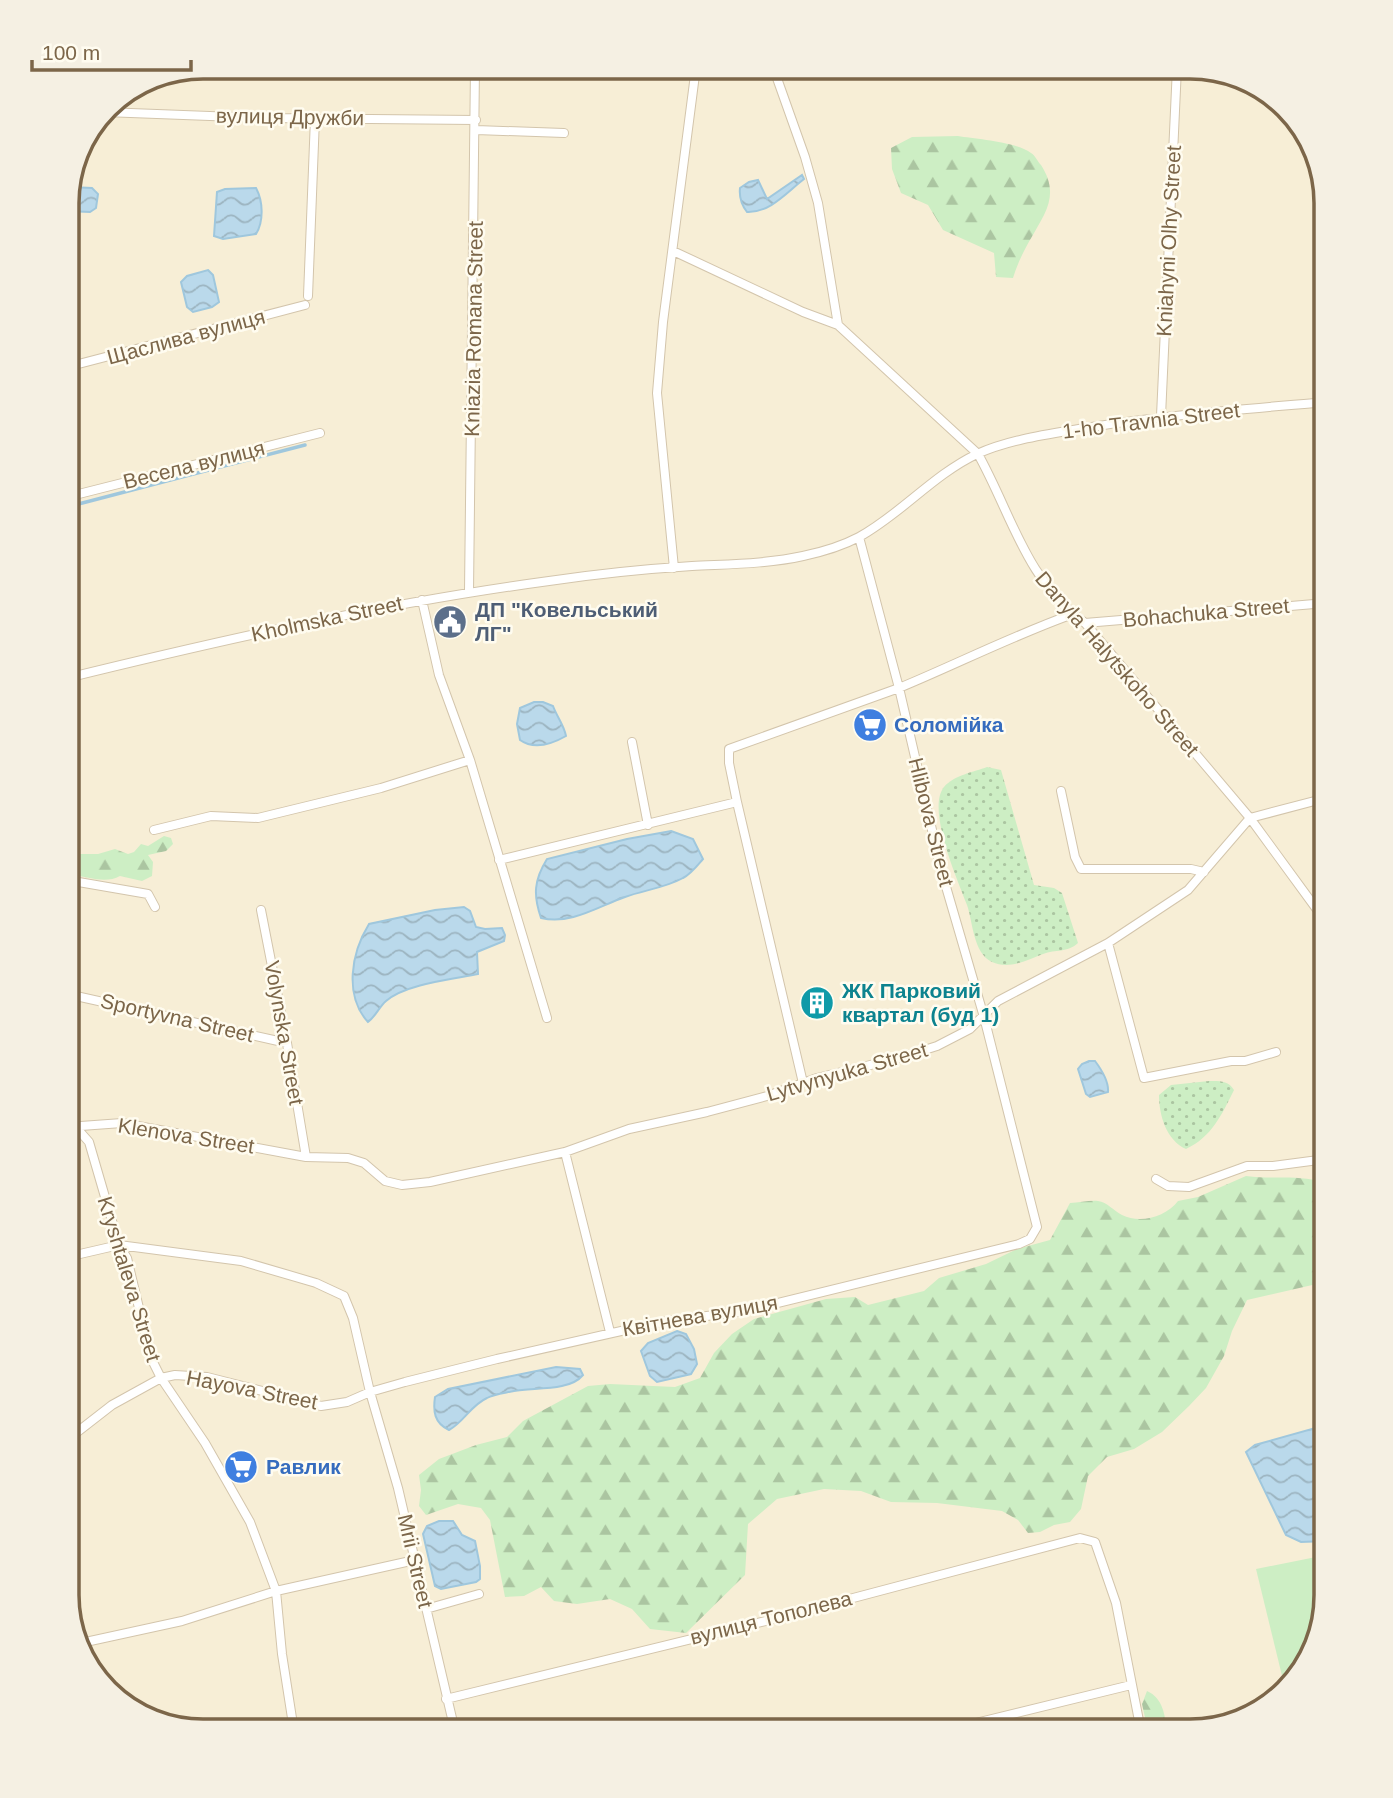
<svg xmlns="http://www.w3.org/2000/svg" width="1393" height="1798" viewBox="0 0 1393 1798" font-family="Helvetica,sans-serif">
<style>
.residential{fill:#f7eed6}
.grass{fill:url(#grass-dots)}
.forest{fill:url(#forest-firs)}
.park{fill:#cdeec4}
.water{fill:url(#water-waves);stroke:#9fc7dd;stroke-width:2}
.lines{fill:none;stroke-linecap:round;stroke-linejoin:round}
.stream{stroke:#9fc7dd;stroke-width:3.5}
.minor-casing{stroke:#d3c5ac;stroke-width:10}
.minor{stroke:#fff;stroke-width:8}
.labels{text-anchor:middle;stroke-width:5;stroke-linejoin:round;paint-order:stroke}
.street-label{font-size:21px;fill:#7c6649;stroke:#fffcf0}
.service-label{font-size:21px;font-weight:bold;fill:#4e5e75;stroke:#fffcf0;text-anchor:start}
.shop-label{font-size:21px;font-weight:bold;fill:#366cbe;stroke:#fffcf0;text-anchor:start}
.culture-label{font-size:21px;font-weight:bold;fill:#0d838f;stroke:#fffcf0;text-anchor:start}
.rim{fill:none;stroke:#7c6649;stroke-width:3.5}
</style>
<defs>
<pattern id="grass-dots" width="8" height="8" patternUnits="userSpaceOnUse" patternTransform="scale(1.75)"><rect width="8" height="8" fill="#cdeec4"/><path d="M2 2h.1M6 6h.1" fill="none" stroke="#abc5a1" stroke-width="1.8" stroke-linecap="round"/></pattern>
<pattern id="forest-firs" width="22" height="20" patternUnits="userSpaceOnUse" patternTransform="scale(1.75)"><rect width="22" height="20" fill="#cdeec4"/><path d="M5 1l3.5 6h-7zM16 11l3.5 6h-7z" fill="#abc5a1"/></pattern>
<pattern id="water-waves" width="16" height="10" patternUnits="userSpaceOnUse" patternTransform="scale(1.75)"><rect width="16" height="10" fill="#bad9eb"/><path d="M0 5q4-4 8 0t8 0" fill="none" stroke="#9cb4c0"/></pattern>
</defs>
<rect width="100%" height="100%" fill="#fefae8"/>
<path class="residential" d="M 202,67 L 1199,67 L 1259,85 L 1304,127 L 1326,202 L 1326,1596 L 1309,1663 L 1266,1709 L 1191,1731 L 202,1731 L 135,1714 L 89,1671 L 67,1596 L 67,193 L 81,142 L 112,100 Z"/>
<path class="grass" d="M 987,767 L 1001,770 L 1034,885 L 1054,888 L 1062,893 L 1078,943 C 1067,953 1056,949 1043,954 C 1028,960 1009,970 992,962 C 973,953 973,922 967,905 C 958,881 926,809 944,787 C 954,775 974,772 987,767 Z
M 1209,1081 C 1219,1081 1228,1080 1234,1090 C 1222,1114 1212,1137 1186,1149 C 1166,1140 1159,1115 1159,1095 L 1171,1085 Z"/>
<path class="forest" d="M 958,136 C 976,139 1017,142 1031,153 C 1035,155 1038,162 1041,165 C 1052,182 1053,197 1044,215 C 1032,238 1021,252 1013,278 L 996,277 L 994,253 L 943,230 L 928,205 L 901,193 L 892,169 L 891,148 L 912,137 Z
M 164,836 L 171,838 L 173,844 L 166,851 L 148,855 L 153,862 L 152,876 L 142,881 L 120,876 C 106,884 88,877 73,875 L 69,867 L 71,860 L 79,854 L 98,854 L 115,849 L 128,854 L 134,852 L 141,844 L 148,846 Z
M 1246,1176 C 1275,1180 1296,1174 1326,1183 L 1326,1279 L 1321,1283 L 1247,1300 L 1232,1331 L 1224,1356 L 1206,1388 L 1189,1406 L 1162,1432 L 1134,1449 L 1107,1457 L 1088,1476 L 1081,1509 L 1070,1522 L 1054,1525 L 1040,1532 L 1028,1533 L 1018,1520 L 1002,1511 L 937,1503 L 891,1502 L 861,1491 L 824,1489 L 777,1499 L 748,1524 L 745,1575 L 686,1633 L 650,1629 L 632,1609 L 610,1599 L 577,1604 L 554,1601 L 541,1587 L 524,1596 L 505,1597 L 490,1520 L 481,1508 L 458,1504 L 426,1515 L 419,1506 L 421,1490 L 419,1475 L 439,1459 L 476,1445 L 507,1437 L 523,1421 L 588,1386 L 610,1384 L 675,1387 L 700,1378 L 714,1353 L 732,1334 L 754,1319 L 826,1299 L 855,1297 L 868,1305 L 924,1291 L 939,1278 L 986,1264 L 1017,1249 L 1050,1240 L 1070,1203 C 1079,1203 1090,1200 1098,1201 C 1107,1202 1114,1211 1122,1215 C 1140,1224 1166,1217 1178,1201 L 1198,1197 Z
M 1147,1691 C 1163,1698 1165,1715 1167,1731 L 1148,1731 L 1142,1704 Z"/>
<path class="park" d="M 1326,1555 L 1326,1596 L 1309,1663 L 1285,1688 L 1256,1569 Z"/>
<path class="water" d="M 802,175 L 804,179 C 787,192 770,213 747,212 C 741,204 739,197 740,188 L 749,182 L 758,180 L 767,199 Z
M 70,187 L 92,188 L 98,194 L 96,208 L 90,212 L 67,211 L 67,193 Z
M 256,188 C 263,201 264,221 256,234 L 223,239 L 214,236 L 217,192 L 225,189 Z
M 208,270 L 213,275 L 219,302 L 212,307 L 193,312 L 187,307 L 181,282 L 187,276 Z
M 534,702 L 543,702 L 553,706 C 557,717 564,725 566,736 C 552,744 534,750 520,740 L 517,724 L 520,708 Z
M 671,831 L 693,839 L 703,859 C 697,866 691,874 683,878 C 665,888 644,890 625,897 C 597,907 571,925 541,918 C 533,895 534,880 547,859 L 627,839 Z
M 464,907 L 470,911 L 476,927 L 485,929 L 502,928 L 505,935 L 504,941 L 477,952 L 478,974 C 453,979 405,984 386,1001 C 379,1007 376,1016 368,1022 C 344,996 351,953 369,924 L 435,910 Z
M 1089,1061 L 1095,1061 C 1101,1069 1109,1081 1108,1092 L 1090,1097 L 1086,1094 L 1078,1069 L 1082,1064 Z
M 677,1331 L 686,1334 L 694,1349 L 697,1364 L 691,1374 L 657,1382 L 650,1376 L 641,1351 L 648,1343 Z
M 556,1367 L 580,1369 L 583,1375 C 569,1392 533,1387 514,1391 C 505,1393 494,1394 487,1398 C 471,1405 464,1422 449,1430 C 434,1423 433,1411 435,1397 L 448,1389 Z
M 1326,1425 L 1326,1541 L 1301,1542 L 1286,1535 L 1246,1452 L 1255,1445 Z
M 439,1521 L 453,1521 L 462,1535 L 475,1541 L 480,1566 L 480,1579 L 476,1582 L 441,1589 L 435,1586 L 423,1534 L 427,1526 Z"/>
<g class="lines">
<path class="stream" d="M 67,507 L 305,445"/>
<g class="minor-casing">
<path id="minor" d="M 773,67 L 805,157 L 818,203 L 838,325 L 978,454 C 1012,515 1025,579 1085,623 L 1250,818 L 1326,922
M 104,112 L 264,118 L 476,120
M 476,130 L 564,133
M 673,251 L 803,312 L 838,325
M 308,296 L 315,118
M 67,367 L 305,305
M 1161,416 L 1177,67
M 67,497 L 320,433
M 674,568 L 657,393 L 663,322 L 696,67
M 469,591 L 475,67
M 422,600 L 439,675 L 470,760 L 547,1018
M 1085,623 L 1326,603
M 67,678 C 226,639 386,603 549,581 C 596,574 645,569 692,566 C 729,564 767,564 803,556 C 822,552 842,546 859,537 C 901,514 933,475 977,454 C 1010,439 1050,434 1085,428 C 1165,415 1246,409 1326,402
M 632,742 L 648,825
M 1061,791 L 1075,857 L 1081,869 L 1191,869 L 1204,872
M 737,802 L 729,763 L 729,749 L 899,688 L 859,537
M 154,830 L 211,816 L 258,818 L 381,788 L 470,760
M 499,860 L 737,802 L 803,1083
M 67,880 L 148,894 L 155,907
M 261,910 L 287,1043 L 306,1157
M 1108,943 L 1144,1078 L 1231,1061 L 1245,1061 L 1276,1052
M 67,994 L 287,1043
M 67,1096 L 74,1125 L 89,1142 L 119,1245 L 127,1258 L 151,1358 L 161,1378 L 205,1443 L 250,1522 L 276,1591 L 282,1654 L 294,1731
M 67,1127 L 122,1123 L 306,1157 L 348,1158 L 364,1163 L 385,1181 L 402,1185 L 430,1182 L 565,1152 L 629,1129 L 707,1112 L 767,1096 L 817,1078 L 899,1058 L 937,1046 L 970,1029 L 998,1001 L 1108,943 L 1188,890 L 1250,818 L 1326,798
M 565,1152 L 610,1332
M 1156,1179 L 1168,1186 L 1189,1187 L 1247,1166 L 1273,1166 L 1326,1159
M 67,1257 L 119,1245 L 241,1261 L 316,1283 L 344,1296 L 353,1318 L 370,1392 L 398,1488 L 455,1731
M 67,1440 L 112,1405 L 161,1378 L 175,1375 L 207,1377 L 321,1406 L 347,1402 L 370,1392 L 405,1382 L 497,1359 L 661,1322 L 745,1311 L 1019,1244 L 1030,1239 L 1037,1227 L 984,1017 L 942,873 L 899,688 C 957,664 1014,635 1073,614
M 426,1609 L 479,1594
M 81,1643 L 182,1621 L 276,1591 L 415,1560
M 446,1699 L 770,1620 L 1080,1538 L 1095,1542 L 1116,1603 L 1141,1731
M 246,1731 L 292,1723
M 943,1731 L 1131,1685"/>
</g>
<use href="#minor" class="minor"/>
</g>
<defs>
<g id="civic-disc" transform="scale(1.75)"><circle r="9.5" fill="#5c6f8a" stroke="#fffcf0"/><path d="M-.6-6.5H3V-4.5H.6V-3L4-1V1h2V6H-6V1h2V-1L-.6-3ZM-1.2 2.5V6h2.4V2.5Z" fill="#fff"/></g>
<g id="supermarket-disc" transform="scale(1.75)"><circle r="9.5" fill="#3f7fe0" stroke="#fffcf0"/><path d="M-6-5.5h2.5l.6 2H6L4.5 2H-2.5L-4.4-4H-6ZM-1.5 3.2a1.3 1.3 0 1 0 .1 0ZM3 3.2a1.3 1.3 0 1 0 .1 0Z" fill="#fff"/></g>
<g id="building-disc" transform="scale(1.75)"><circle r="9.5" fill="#0f9aa8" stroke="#fffcf0"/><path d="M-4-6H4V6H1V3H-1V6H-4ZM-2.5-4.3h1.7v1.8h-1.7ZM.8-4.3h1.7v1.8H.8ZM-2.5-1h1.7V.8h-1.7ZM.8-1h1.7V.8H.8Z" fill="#fff"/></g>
</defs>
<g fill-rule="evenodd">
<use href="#civic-disc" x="450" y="622"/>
<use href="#supermarket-disc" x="870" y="725"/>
<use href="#building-disc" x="817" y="1003"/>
<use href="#supermarket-disc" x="241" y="1467"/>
</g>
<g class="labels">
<g class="street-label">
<text transform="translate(290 117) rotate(1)" y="7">вулиця Дружби</text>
<text transform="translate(1169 241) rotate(-87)" y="7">Kniahyni Olhy Street</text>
<text transform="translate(474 329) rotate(-89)" y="7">Kniazia Romana Street</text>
<text transform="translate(186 337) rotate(-15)" y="7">Щаслива вулиця</text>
<text transform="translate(1151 421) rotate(-7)" y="7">1-ho Travnia Street</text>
<text transform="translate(194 465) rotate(-14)" y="7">Весела вулиця</text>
<text transform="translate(1206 613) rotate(-5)" y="7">Bohachuka Street</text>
<text transform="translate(327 619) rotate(-12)" y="7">Kholmska Street</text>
<text transform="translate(1117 664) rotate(49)" y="7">Danyla Halytskoho Street</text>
<text transform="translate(931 822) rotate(76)" y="7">Hlibova Street</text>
<text transform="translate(177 1018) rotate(13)" y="7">Sportyvna Street</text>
<text transform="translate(284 1033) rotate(80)" y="7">Volynska Street</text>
<text transform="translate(847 1072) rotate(-16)" y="7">Lytvynyuka Street</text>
<text transform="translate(186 1136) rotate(9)" y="7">Klenova Street</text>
<text transform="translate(129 1279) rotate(73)" y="7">Kryshtaleva Street</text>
<text transform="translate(700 1316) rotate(-10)" y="7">Квітнева вулиця</text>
<text transform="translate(252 1390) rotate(11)" y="7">Hayova Street</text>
<text transform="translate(415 1561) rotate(77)" y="7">Mrii Street</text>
<text transform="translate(771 1618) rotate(-14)" y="7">вулиця Тополева</text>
</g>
<g class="service-label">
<text x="475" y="617">ДП "Ковельський<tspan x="475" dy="24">ЛГ"</tspan></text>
</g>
<g class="shop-label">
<text x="894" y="732">Соломійка</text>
<text x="266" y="1474">Равлик</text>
</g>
<g class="culture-label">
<text x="842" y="998">ЖК Парковий<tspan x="842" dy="24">квартал (буд 1)</tspan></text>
</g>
</g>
<path d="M0 0H1393V1798H0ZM203 79H1190A124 124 0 0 1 1314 203V1595A124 124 0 0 1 1190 1719H203A124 124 0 0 1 79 1595V203A124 124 0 0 1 203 79Z" fill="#f5f0e3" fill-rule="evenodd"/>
<path class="rim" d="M203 79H1190A124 124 0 0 1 1314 203V1595A124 124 0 0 1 1190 1719H203A124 124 0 0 1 79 1595V203A124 124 0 0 1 203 79Z"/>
<path d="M32 60v10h159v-10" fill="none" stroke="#7c6649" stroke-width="3.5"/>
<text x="42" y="60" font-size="21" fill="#7c6649" stroke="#fffcf0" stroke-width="5" paint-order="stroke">100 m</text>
</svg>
